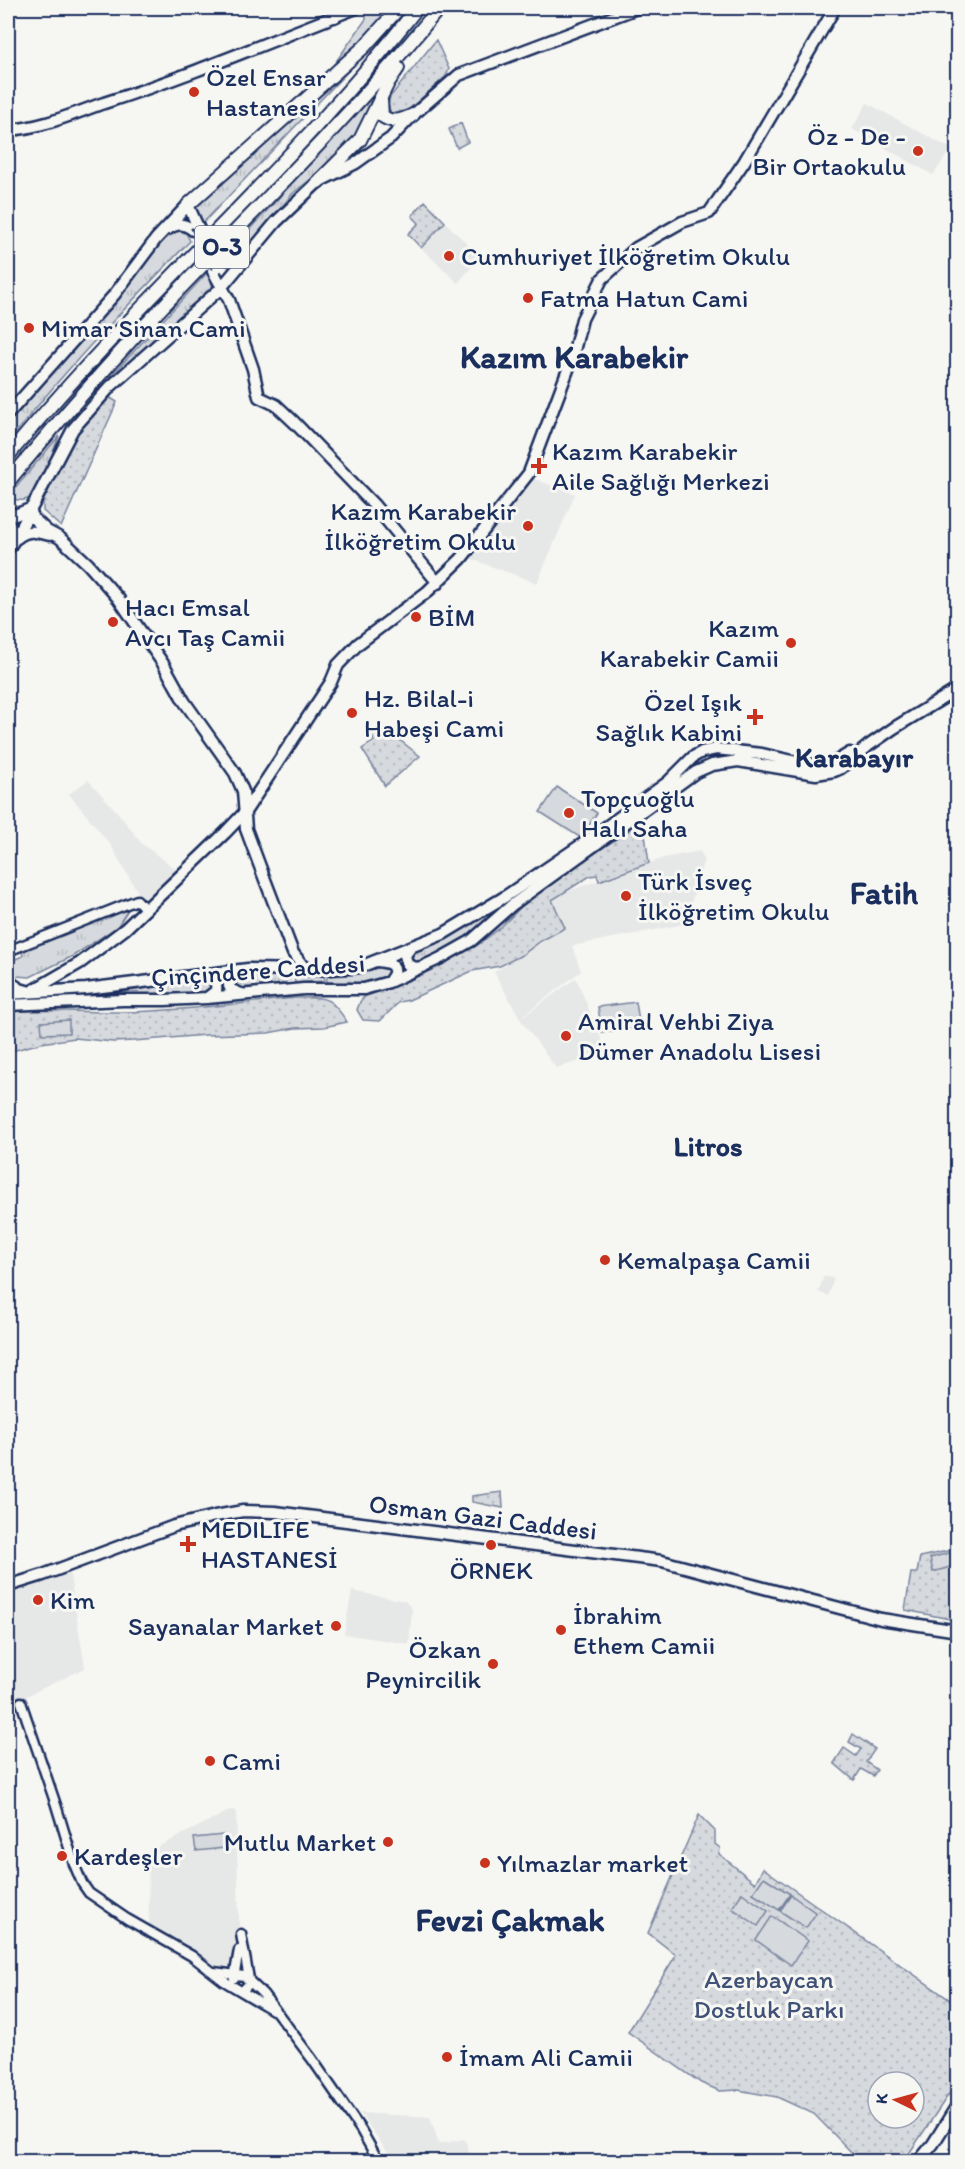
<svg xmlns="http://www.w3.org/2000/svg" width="965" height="2169" viewBox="0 0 965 2169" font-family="Itim,sans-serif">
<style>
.built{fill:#e6e7e7}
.grass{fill:url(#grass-tufts);stroke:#78849e;stroke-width:1.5}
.park{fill:url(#park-dots);stroke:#78849e;stroke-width:1.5;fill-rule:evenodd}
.pitch{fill:#d6d9dd;stroke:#78849e;stroke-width:1.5}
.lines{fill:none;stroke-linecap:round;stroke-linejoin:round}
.minor-casing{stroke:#1b2f5e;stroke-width:13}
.major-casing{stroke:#1b2f5e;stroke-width:15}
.highway-casing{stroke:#1b2f5e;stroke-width:16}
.minor{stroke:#f6f6f2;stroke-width:8}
.major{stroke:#f6f6f2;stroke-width:10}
.highway{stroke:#f6f6f2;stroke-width:12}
.major-bridge-casing{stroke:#1b2f5e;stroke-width:15;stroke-linecap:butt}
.major-bridge{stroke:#f6f6f2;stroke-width:10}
.poi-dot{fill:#c8321e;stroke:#f6f6f2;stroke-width:2}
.labels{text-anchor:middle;stroke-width:6;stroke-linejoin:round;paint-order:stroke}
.shield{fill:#f6f6f2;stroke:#5d6b8a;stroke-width:1.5}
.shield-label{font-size:24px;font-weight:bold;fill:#1b2f5e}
.poi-label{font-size:26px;fill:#1b2f5e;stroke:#f6f6f2;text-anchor:start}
.street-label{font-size:26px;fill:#1b2f5e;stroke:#f6f6f2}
.park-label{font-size:26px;fill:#405177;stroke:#f6f6f2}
.quarter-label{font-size:28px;font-weight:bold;fill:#1b2f5e;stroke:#f6f6f2}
.district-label{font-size:32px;font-weight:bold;fill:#1b2f5e;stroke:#f6f6f2}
</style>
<defs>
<pattern id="grass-tufts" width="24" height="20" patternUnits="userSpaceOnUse" patternTransform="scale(1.5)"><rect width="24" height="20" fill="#d6d9dd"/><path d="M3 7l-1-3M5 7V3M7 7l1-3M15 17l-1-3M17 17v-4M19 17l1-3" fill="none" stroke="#b7bbc0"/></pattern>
<pattern id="park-dots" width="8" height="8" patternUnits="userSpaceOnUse" patternTransform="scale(1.5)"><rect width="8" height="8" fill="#d6d9dd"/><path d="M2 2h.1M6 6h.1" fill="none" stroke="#b7bbc0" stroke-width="1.8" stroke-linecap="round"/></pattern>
</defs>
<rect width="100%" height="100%" fill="#f6f6f2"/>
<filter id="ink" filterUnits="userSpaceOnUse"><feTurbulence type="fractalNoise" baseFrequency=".0167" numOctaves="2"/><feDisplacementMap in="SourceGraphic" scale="12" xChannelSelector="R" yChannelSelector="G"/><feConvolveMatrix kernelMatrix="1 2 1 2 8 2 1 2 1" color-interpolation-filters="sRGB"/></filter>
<g filter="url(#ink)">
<path class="built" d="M 867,103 L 951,149 L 933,175 L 852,129 Z
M 445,222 L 480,257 L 458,283 L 421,248 Z
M 531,478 L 575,494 L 537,583 L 469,558 Z
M 88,780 L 119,814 L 142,844 L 177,870 L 169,882 L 144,903 L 110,844 L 69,794 Z
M 700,851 L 704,859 L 685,924 L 572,946 L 581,971 L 520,1018 L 494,972 L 565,928 L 552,901 L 565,892 L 664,858 Z
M 576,978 L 607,1053 L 556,1068 L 520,1019 Z
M 824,1276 L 834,1279 L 828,1296 L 818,1292 Z
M 69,1569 L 85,1668 L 24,1697 L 8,1702 L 8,1590 Z
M 352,1591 L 405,1601 L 412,1609 L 409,1644 L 344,1634 Z
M 231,1810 L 236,1811 L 240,1960 L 225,1971 L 149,1924 L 148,1852 Z
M 360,2113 L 430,2117 L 439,2144 L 465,2139 L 471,2161 L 394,2161 Z"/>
<path class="grass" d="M 372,8 L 392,8 L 376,27 L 330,70 L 366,19 L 366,10 Z
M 349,64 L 353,66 L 203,223 L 194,205 Z
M 369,101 L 373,107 L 356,140 L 339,157 L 292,194 L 236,265 L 231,268 L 224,265 L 221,260 Z
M 180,228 L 185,231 L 190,241 C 127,306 63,371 8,443 L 8,416 L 161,241 Z
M 207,273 L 213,287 L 94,394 Z
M 59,436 C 54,449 41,486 34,494 C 27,503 16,501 8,496 Z
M 504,904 L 466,938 L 417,963 L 412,961 L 411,956 L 413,953 L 445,939 Z
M 131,905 L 117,927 L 73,956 L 30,977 L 16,976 L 9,971 L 8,962 L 23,956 L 21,946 Z
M 384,966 L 388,967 L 390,971 C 379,987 344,983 327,982 L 327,976 L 353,975 Z
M 274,976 L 291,976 L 290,980 L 286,980 L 286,984 L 240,988 L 235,984 L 237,979 Z
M 294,976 L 324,976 L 325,981 L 295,983 Z
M 204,979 L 209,981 L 212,984 L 207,992 L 202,994 L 111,994 Z"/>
<path class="park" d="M 436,40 L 449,69 L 446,76 L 405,113 L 397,115 L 391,113 L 388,105 L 390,97 Z
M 461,123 L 468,142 L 457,148 L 449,129 Z
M 425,201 L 445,222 L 421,248 L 408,234 L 419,223 L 412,216 Z
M 109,397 L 117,402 L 61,527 L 43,511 L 43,502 L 74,435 Z
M 383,727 L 420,756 L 385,786 L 362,749 L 374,741 L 370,733 Z
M 643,821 L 649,863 L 599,881 L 597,875 L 590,876 L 552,900 L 565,928 L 541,941 L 522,955 L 500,966 L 472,971 L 409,1000 L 399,1002 L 380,1021 L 363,1020 L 357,1010 L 360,1002 L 364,997 L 415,978 L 479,944 L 501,927 L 532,896 Z
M 294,998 C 326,998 329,994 347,1022 L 324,1027 L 295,1028 L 268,1033 L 205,1035 L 134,1041 L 113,1042 L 75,1038 L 41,1043 L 8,1052 L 8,1012 C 45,1008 82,1013 119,1012 C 177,1011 236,1004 294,998 Z
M 502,1492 L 503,1508 L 472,1502 L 472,1496 Z
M 957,1549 L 958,1606 L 955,1620 L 905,1610 L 911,1573 L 917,1573 L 920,1557 Z
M 853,1734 L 875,1749 L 866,1762 L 877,1770 L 873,1776 L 861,1769 L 854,1780 L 834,1763 L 844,1748 L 856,1756 L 861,1749 L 849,1742 Z
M 699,1815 L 715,1831 L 715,1844 L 720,1848 L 719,1854 L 755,1883 L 763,1868 L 957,2005 L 957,2082 L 904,2161 L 860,2161 L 814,2114 L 777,2097 L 738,2090 L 720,2091 L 701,2083 L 628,2032 L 676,1955 L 648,1933 ZM 878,2082 L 914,2082 L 914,2118 L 878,2118 Z"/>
<path class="pitch" d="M 557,787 L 597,813 L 581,838 L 540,812 Z
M 636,1002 L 640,1027 L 602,1033 L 598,1007 Z
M 69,1020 L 69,1033 L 42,1034 L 41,1022 Z
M 957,1551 L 957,1565 L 933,1572 L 930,1558 Z
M 223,1835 L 225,1848 L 196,1851 L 194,1838 Z
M 764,1877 L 790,1894 L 779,1910 L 753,1893 Z
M 742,1893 L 768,1911 L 758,1926 L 732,1908 Z
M 791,1895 L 816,1913 L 806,1928 L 780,1911 Z
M 772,1916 L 808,1941 L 791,1965 L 756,1940 Z"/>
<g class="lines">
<g class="minor-casing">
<path id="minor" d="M 8,951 L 137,900 L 146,910
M 21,1702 L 56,1805 L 74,1864 L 82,1883 L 89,1893 L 127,1919 L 192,1956 L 224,1981 L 273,2010
M 241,1934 L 249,1979 L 248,1985 L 242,1991
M 214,1972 L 244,1976 L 263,1994 L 312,2059 L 361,2130 L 379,2162
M 234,1978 L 239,1950"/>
</g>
<g class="major-casing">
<path id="major" d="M 8,130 C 42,128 72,114 104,103 C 189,76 273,40 356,8
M 168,229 C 177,223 184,223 193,230
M 213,271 L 229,300 L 253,369 L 259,397 L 276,405 L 294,422 L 374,505 L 438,583
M 8,414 L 114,295 L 156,239 L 188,205 L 197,225
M 30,509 L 33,518 L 47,531 L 60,538 L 88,564 L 118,598 L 164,665 L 184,701 L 235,773 L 243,791 L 246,829 L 259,864 L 293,953 L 303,966 L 310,969
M 8,512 L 15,515 L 30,509
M 8,521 L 13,531 L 13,541
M 17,538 C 28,528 37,532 50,535
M 8,549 L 18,534 L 73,429 L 110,387 L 221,288 L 276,222 L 318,182 L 356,163 L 391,138 L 413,115 L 459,75 L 637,8
M 411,947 L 405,955 L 407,964 L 415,968 L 422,967
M 377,961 C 386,962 396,963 394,974 L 389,982
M 240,971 L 231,978 L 229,986 L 231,990 L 241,994
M 8,981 L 20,989 L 30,992 L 80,963 L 125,929 L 225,833 L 245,812 L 331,682 L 338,665 L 358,644 L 427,592 L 461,559 L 529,473 L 572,359 L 582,319 L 602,279 L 636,248 L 682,222 L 709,213 L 744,162 L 835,8
M 8,994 L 86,989 L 248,969 L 312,970 L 360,967 L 443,934 L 503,898 L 581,845 L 668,782 L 693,757 L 702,752 L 716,749 L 762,754 L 810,765 L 835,762 L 850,753
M 207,998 L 216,991 C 217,984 216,979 210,974
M 8,1005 L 123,1000 L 165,1000 L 207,998 L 304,989 L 364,989 L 389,982 L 439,959 L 471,941 L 512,905 L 696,772 L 712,765 L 738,761 L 816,774 L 834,771 L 841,768 L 868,746 L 894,728 L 958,689
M 8,1586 L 43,1575 L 174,1526 L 215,1516 L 243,1511 L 275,1512 L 662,1561 L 881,1619 L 958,1631
M 918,2162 L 933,2144 L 958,2104"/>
</g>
<g class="highway-casing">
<path id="highway" d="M 335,16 L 341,8
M 381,100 L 382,116 C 393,124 402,120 413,115
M 318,182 L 360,140 L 388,83 L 398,68
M 188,205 L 364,47 L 399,8
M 8,456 C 136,300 292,168 417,8
M 8,482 C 49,432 92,383 136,335 C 238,226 345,124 439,8"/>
</g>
<use href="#minor" class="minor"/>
<use href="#major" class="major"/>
<use href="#highway" class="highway"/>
<g class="major-bridge-casing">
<path id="major-bridge" d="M 197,225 L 218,267"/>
</g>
<use href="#major-bridge" class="major-bridge"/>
</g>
</g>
<g class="poi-dot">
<circle cx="194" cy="92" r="6"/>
<circle cx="918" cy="151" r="6"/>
<circle cx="449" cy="256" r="6"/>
<circle cx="528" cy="298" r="6"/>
<circle cx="29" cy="328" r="6"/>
<path d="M536 457h6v6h6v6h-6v6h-6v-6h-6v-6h6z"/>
<circle cx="528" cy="526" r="6"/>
<circle cx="416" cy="617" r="6"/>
<circle cx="113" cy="622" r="6"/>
<circle cx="791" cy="643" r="6"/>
<circle cx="352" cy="713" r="6"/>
<path d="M752 708h6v6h6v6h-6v6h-6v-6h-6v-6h6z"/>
<circle cx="569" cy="813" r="6"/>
<circle cx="626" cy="896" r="6"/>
<circle cx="566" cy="1036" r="6"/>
<circle cx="605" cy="1260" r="6"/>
<path d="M185 1535h6v6h6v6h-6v6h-6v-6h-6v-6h6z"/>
<circle cx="491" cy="1545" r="6"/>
<circle cx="38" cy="1600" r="6"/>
<circle cx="336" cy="1626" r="6"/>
<circle cx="561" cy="1630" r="6"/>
<circle cx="493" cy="1664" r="6"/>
<circle cx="210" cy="1761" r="6"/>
<circle cx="388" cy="1842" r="6"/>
<circle cx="62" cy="1856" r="6"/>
<circle cx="485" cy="1863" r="6"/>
<circle cx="447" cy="2057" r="6"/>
</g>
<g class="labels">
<rect class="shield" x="195" y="226" width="54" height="42" rx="4.5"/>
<g class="shield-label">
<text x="222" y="255">O-3</text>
</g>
<g class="poi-label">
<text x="206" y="86">Özel Ensar<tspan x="206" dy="30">Hastanesi</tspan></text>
<text x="906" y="145" text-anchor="end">Öz - De -<tspan x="906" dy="30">Bir Ortaokulu</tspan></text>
<text x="461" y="265">Cumhuriyet İlköğretim Okulu</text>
<text x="540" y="307">Fatma Hatun Cami</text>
<text x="41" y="337">Mimar Sinan Cami</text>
<text x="552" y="460">Kazım Karabekir<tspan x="552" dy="30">Aile Sağlığı Merkezi</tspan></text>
<text x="516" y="520" text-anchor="end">Kazım Karabekir<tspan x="516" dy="30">İlköğretim Okulu</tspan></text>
<text x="125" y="616">Hacı Emsal<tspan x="125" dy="30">Avcı Taş Camii</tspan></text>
<text x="428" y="626">BİM</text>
<text x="779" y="637" text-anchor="end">Kazım<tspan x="779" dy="30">Karabekir Camii</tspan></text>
<text x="364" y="707">Hz. Bilal-i<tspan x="364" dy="30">Habeşi Cami</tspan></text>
<text x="742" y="711" text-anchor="end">Özel Işık<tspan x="742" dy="30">Sağlık Kabini</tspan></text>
<text x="581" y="807">Topçuoğlu<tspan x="581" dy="30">Halı Saha</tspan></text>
<text x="638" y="890">Türk İsveç<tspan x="638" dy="30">İlköğretim Okulu</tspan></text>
<text x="578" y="1030">Amiral Vehbi Ziya<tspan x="578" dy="30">Dümer Anadolu Lisesi</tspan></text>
<text x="617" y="1269">Kemalpaşa Camii</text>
<text x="201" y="1538">MEDILIFE<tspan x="201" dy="30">HASTANESİ</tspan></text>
<text x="491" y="1579" text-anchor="middle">ÖRNEK</text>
<text x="50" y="1609">Kim</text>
<text x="573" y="1624">İbrahim<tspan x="573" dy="30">Ethem Camii</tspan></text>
<text x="324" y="1635" text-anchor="end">Sayanalar Market</text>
<text x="481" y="1658" text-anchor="end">Özkan<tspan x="481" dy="30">Peynircilik</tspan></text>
<text x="222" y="1770">Cami</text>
<text x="376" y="1851" text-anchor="end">Mutlu Market</text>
<text x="74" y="1865">Kardeşler</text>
<text x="497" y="1872">Yılmazlar market</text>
<text x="459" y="2066">İmam Ali Camii</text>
</g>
<g class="street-label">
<text transform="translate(258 970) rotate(-4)" y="9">Çinçindere Caddesi</text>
<text transform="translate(483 1517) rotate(7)" y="9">Osman Gazi Caddesi</text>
</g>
<g class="park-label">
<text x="769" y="1988">Azerbaycan<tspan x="769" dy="30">Dostluk Parkı</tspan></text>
</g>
<g class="quarter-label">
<text x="854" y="767">Karabayır</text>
<text x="708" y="1156">Litros</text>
</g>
<g class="district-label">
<text x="574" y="368">Kazım Karabekir</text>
<text x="884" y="904">Fatih</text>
<text x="510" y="1931">Fevzi Çakmak</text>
</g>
</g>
<rect width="965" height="2169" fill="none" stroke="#f6f6f2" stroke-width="30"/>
<rect x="15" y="15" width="935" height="2139" fill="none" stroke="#1b2f5e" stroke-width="2" filter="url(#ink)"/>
<g transform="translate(896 2100) rotate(275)"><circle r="28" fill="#f6f6f2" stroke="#9ea6b7" stroke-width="1.5"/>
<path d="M0-4.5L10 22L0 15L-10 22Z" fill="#c8321e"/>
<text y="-9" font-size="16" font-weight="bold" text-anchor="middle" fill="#1b2f5e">K</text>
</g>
</svg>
